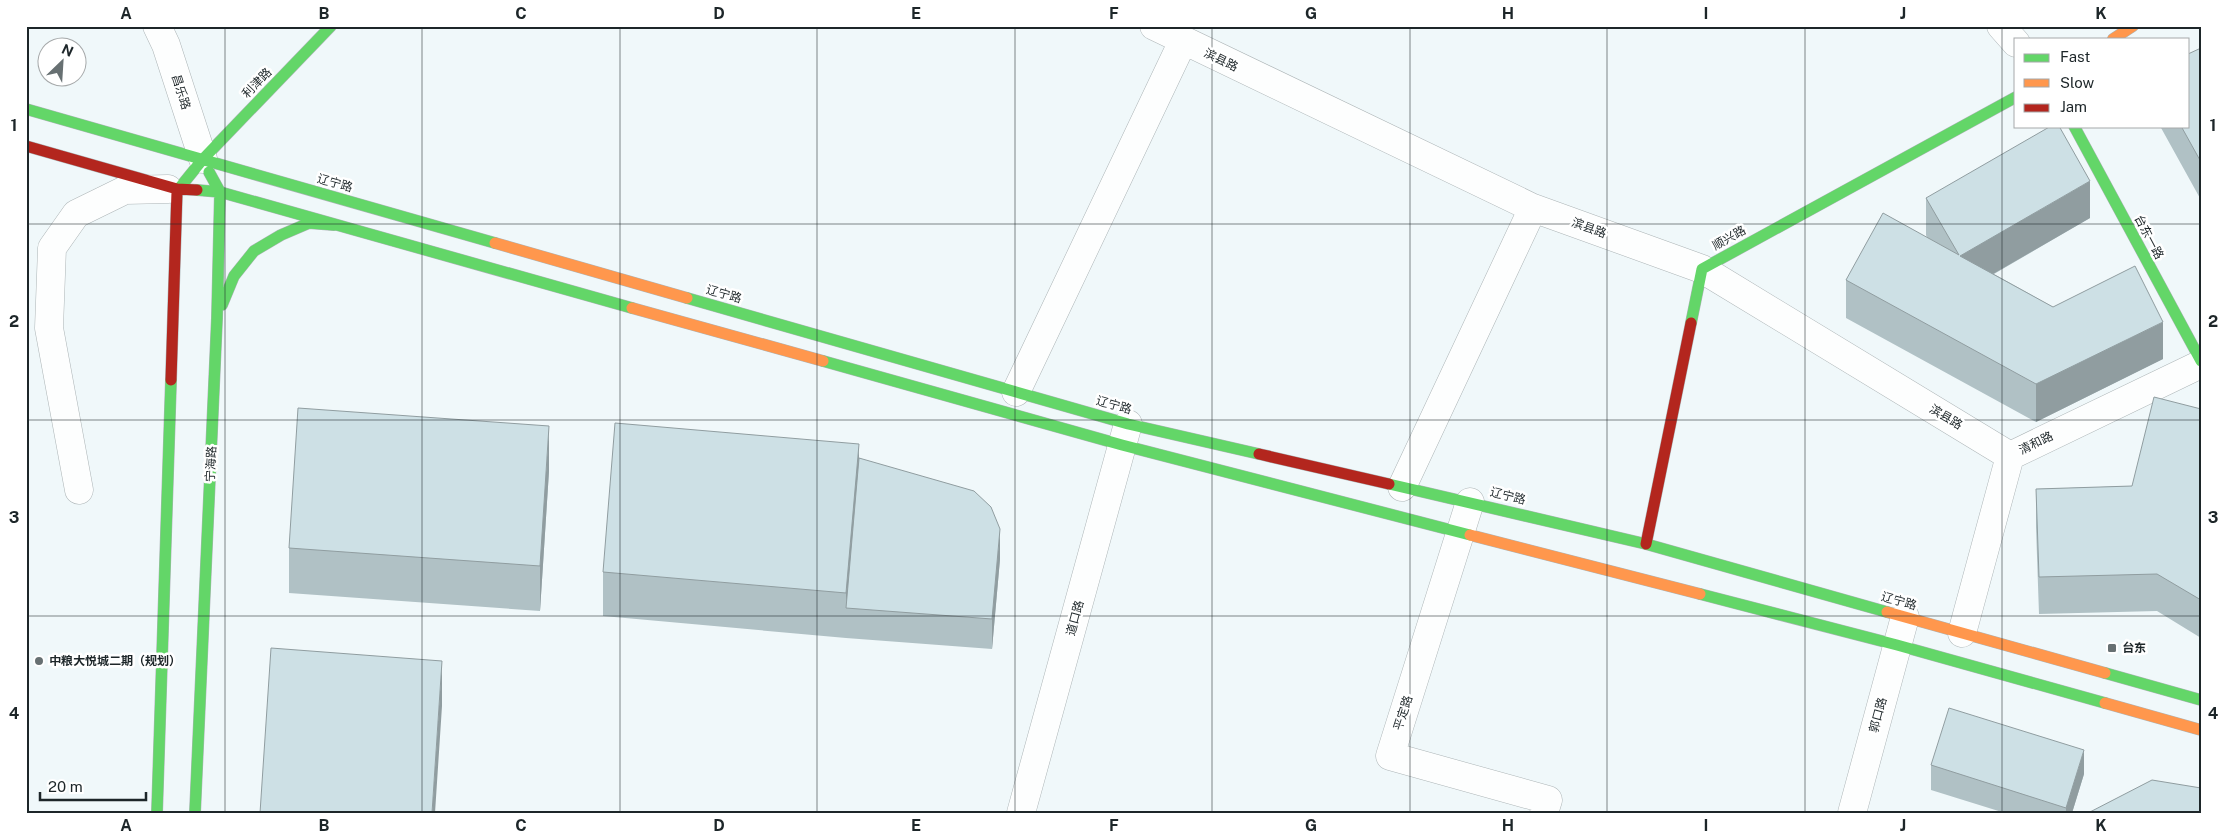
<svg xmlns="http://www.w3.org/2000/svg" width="2227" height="839" viewBox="0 0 2227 839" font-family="'Public Sans','Noto Sans SC',sans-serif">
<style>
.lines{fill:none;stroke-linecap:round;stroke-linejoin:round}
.street-casing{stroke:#adb5b7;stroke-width:29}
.fast-casing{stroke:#adb5b7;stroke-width:12}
.slow-casing{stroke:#adb5b7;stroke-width:12}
.jam-casing{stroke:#adb5b7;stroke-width:12}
.street{stroke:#fdfefe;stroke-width:28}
.fast{stroke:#63d668;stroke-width:11}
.slow{stroke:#ff974d;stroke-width:11}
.jam{stroke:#b3261e;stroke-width:11}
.wall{fill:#b0c1c5}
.shaded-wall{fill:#909da0}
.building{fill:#cde0e5;stroke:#909da0}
.grid{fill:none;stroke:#1d2629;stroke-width:1;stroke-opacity:0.55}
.poi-dot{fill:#677072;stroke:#fff;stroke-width:2}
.labels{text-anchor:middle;stroke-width:5;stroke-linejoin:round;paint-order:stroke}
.street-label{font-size:12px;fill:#1d2629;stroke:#fff}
.poi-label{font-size:12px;font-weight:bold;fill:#1d2629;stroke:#fff;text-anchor:start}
.neatline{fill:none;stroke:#1d2629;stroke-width:2}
.grid-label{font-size:16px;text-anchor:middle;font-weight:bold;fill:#1d2629}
</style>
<rect width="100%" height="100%" fill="#f0f8fa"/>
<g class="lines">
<g class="street-casing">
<path id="street" d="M 157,26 L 166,45 L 203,159
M 1154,26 L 1533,208 L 1702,269 L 2010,456
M 2001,26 L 2016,43
M 1016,392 L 1183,41
M 1402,487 L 1533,208
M 79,490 L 49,328 L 52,248 L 76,214 L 125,190 L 168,189
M 1470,502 L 1390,756 L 1548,800 L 1544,813
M 1962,633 L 2010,456 L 2201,364
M 1021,813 L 1128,424
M 1852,813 L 1905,617"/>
</g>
<g class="fast-casing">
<path id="fast" d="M 26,109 L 495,243
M 2074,126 L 2201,361
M 197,190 L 220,192 L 632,308
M 177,191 L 203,159 L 331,26
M 687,298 L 1128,424 L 1259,454
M 222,305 L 234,276 L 254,251 L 281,235 L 309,223 L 334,225
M 1691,323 L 1702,269 L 2016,97
M 823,361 L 1122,445 L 1470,535
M 1389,484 L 1646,544 L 1887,612
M 1700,594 L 1897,645 L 2105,703
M 2105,673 L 2201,700
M 157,813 L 171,380
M 195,813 L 217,318 L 220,192 L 209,172"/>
</g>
<g class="slow-casing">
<path id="slow" d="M 2113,39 L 2133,26
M 495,243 L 687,298
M 632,308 L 823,361
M 1470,535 L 1700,594
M 1887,612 L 2105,673
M 2105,703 L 2201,730"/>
</g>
<g class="jam-casing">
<path id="jam" d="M 26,146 L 177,189 L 197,190
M 171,380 L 177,191
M 1259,454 L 1389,484
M 1646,544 L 1691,323"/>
</g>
<use href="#street" class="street"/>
<use href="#fast" class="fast"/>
<use href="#slow" class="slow"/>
<use href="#jam" class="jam"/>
</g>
<path class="wall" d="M 2201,48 L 2201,200 L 2160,126 L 2188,126 Z
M 1926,198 L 2090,218 L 1994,274 L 2053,307 L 2163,359 L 2036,422 L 1846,318 L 1846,280 L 1927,238 L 1926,235 Z
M 2201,409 L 2201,638 L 2157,611 L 2039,614 L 2036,527 L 2036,489 L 2132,486 Z
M 859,458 L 1000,559 L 992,649 L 846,638 L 603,616 L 603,572 Z
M 549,471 L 540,611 L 289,593 L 289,548 Z
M 1931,765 L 2084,774 L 2072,813 L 2005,813 L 1931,790 Z"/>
<path class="shaded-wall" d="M 2090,181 L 2090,218 L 1960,293 L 1960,256 Z
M 2163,322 L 2163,359 L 2036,422 L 2036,384 Z
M 549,426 L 549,471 L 540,611 L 540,566 Z
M 859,444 L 859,488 L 846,608 L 846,593 Z
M 1000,529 L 1000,559 L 992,649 L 992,619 Z
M 442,661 L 442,706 L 435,813 L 432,813 Z
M 2084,750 L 2084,774 L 2072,813 L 2066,813 L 2066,808 Z"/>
<path class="building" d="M 2201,48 L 2201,162 L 2181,126 L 2188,126 L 2188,54 Z
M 2051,126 L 2059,126 L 2090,181 L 1960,256 L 2053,307 L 2135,266 L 2163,322 L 2036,384 L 1846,280 L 1883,213 L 1959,255 L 1926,198 Z
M 2154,397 L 2201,409 L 2201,600 L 2157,574 L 2039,577 L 2036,489 L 2132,486 Z
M 298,408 L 549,426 L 540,566 L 289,548 Z
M 615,423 L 859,444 L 846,593 L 603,572 Z
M 859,458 L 974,491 L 991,507 L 1000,529 L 992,619 L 846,608 Z
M 271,648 L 442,661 L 432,813 L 260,813 Z
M 1949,708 L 2084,750 L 2066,808 L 1931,765 Z
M 2152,780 L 2201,788 L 2201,813 L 2088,813 Z"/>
<path class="grid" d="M 225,26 L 225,813M 422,26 L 422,813M 620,26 L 620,813M 817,26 L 817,813M 1015,26 L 1015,813M 1212,26 L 1212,813M 1410,26 L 1410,813M 1607,26 L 1607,813M 1805,26 L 1805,813M 2002,26 L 2002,813M 26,224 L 2201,224M 26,420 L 2201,420M 26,616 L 2201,616"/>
<g class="poi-dot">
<rect x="2107" y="643" width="10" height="10" rx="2.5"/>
<circle cx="39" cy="661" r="5"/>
</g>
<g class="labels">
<g class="street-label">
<text transform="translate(1221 60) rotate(26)" y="4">滨县路</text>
<text transform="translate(257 83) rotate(-46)" y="4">利津路</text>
<text transform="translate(181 92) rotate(72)" y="4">昌乐路</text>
<text transform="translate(335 183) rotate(16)" y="4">辽宁路</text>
<text transform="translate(1589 228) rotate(20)" y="4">滨县路</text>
<text transform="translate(2149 237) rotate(62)" y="4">台东一路</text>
<text transform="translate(1729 238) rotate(-29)" y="4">顺兴路</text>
<text transform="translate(724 294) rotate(16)" y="4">辽宁路</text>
<text transform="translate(1114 405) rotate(16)" y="4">辽宁路</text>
<text transform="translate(1946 417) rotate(31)" y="4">滨县路</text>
<text transform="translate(2036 443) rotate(-26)" y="4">清和路</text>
<text transform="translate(211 464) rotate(-87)" y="4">宁海路</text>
<text transform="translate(1508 496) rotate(14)" y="4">辽宁路</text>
<text transform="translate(1899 601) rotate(16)" y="4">辽宁路</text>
<text transform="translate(1075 618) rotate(-75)" y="4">道口路</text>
<text transform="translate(1403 713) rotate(-72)" y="4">平定路</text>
<text transform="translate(1878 715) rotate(-75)" y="4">郭口路</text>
</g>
<g class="poi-label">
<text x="2122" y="652">台东</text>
<text x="49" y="665">中粮大悦城二期（规划）</text>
</g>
</g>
<rect width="2227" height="839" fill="none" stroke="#ffffff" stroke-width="55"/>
<rect x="2014" y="38" width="175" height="90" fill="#ffffff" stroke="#a5a8a9"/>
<rect x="2024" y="54" width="25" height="8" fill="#63d668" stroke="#a5a8a9"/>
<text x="2060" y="62" font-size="15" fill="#1d2629">Fast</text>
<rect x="2024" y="79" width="25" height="8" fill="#ff974d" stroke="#a5a8a9"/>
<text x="2060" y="88" font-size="15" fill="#1d2629">Slow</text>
<rect x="2024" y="104" width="25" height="8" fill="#b3261e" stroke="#a5a8a9"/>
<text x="2060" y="112" font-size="15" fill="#1d2629">Jam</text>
<g transform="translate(62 62) rotate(25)"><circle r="24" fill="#ffffff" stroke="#a5a8a9"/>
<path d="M0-4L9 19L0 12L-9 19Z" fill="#677072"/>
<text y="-8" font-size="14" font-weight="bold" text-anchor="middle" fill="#1d2629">N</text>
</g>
<path d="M40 792v8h106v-8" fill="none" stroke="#1d2629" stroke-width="2.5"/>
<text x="48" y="792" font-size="15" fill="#1d2629" stroke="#ffffff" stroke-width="4" paint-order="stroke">20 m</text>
<rect x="28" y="28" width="2172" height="784" class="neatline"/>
<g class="grid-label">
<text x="126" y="19">A</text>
<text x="324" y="19">B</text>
<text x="521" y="19">C</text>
<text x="719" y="19">D</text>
<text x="916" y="19">E</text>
<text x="1114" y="19">F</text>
<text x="1311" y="19">G</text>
<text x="1508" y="19">H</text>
<text x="1706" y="19">I</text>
<text x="1903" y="19">J</text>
<text x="2101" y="19">K</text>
<text x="14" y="131">1</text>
<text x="2213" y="131">1</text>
<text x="14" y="327">2</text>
<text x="2213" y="327">2</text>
<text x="14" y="523">3</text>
<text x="2213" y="523">3</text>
<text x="14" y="719">4</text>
<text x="2213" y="719">4</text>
<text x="126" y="831">A</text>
<text x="324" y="831">B</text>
<text x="521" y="831">C</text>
<text x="719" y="831">D</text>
<text x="916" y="831">E</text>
<text x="1114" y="831">F</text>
<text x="1311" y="831">G</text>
<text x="1508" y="831">H</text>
<text x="1706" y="831">I</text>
<text x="1903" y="831">J</text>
<text x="2101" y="831">K</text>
</g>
</svg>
